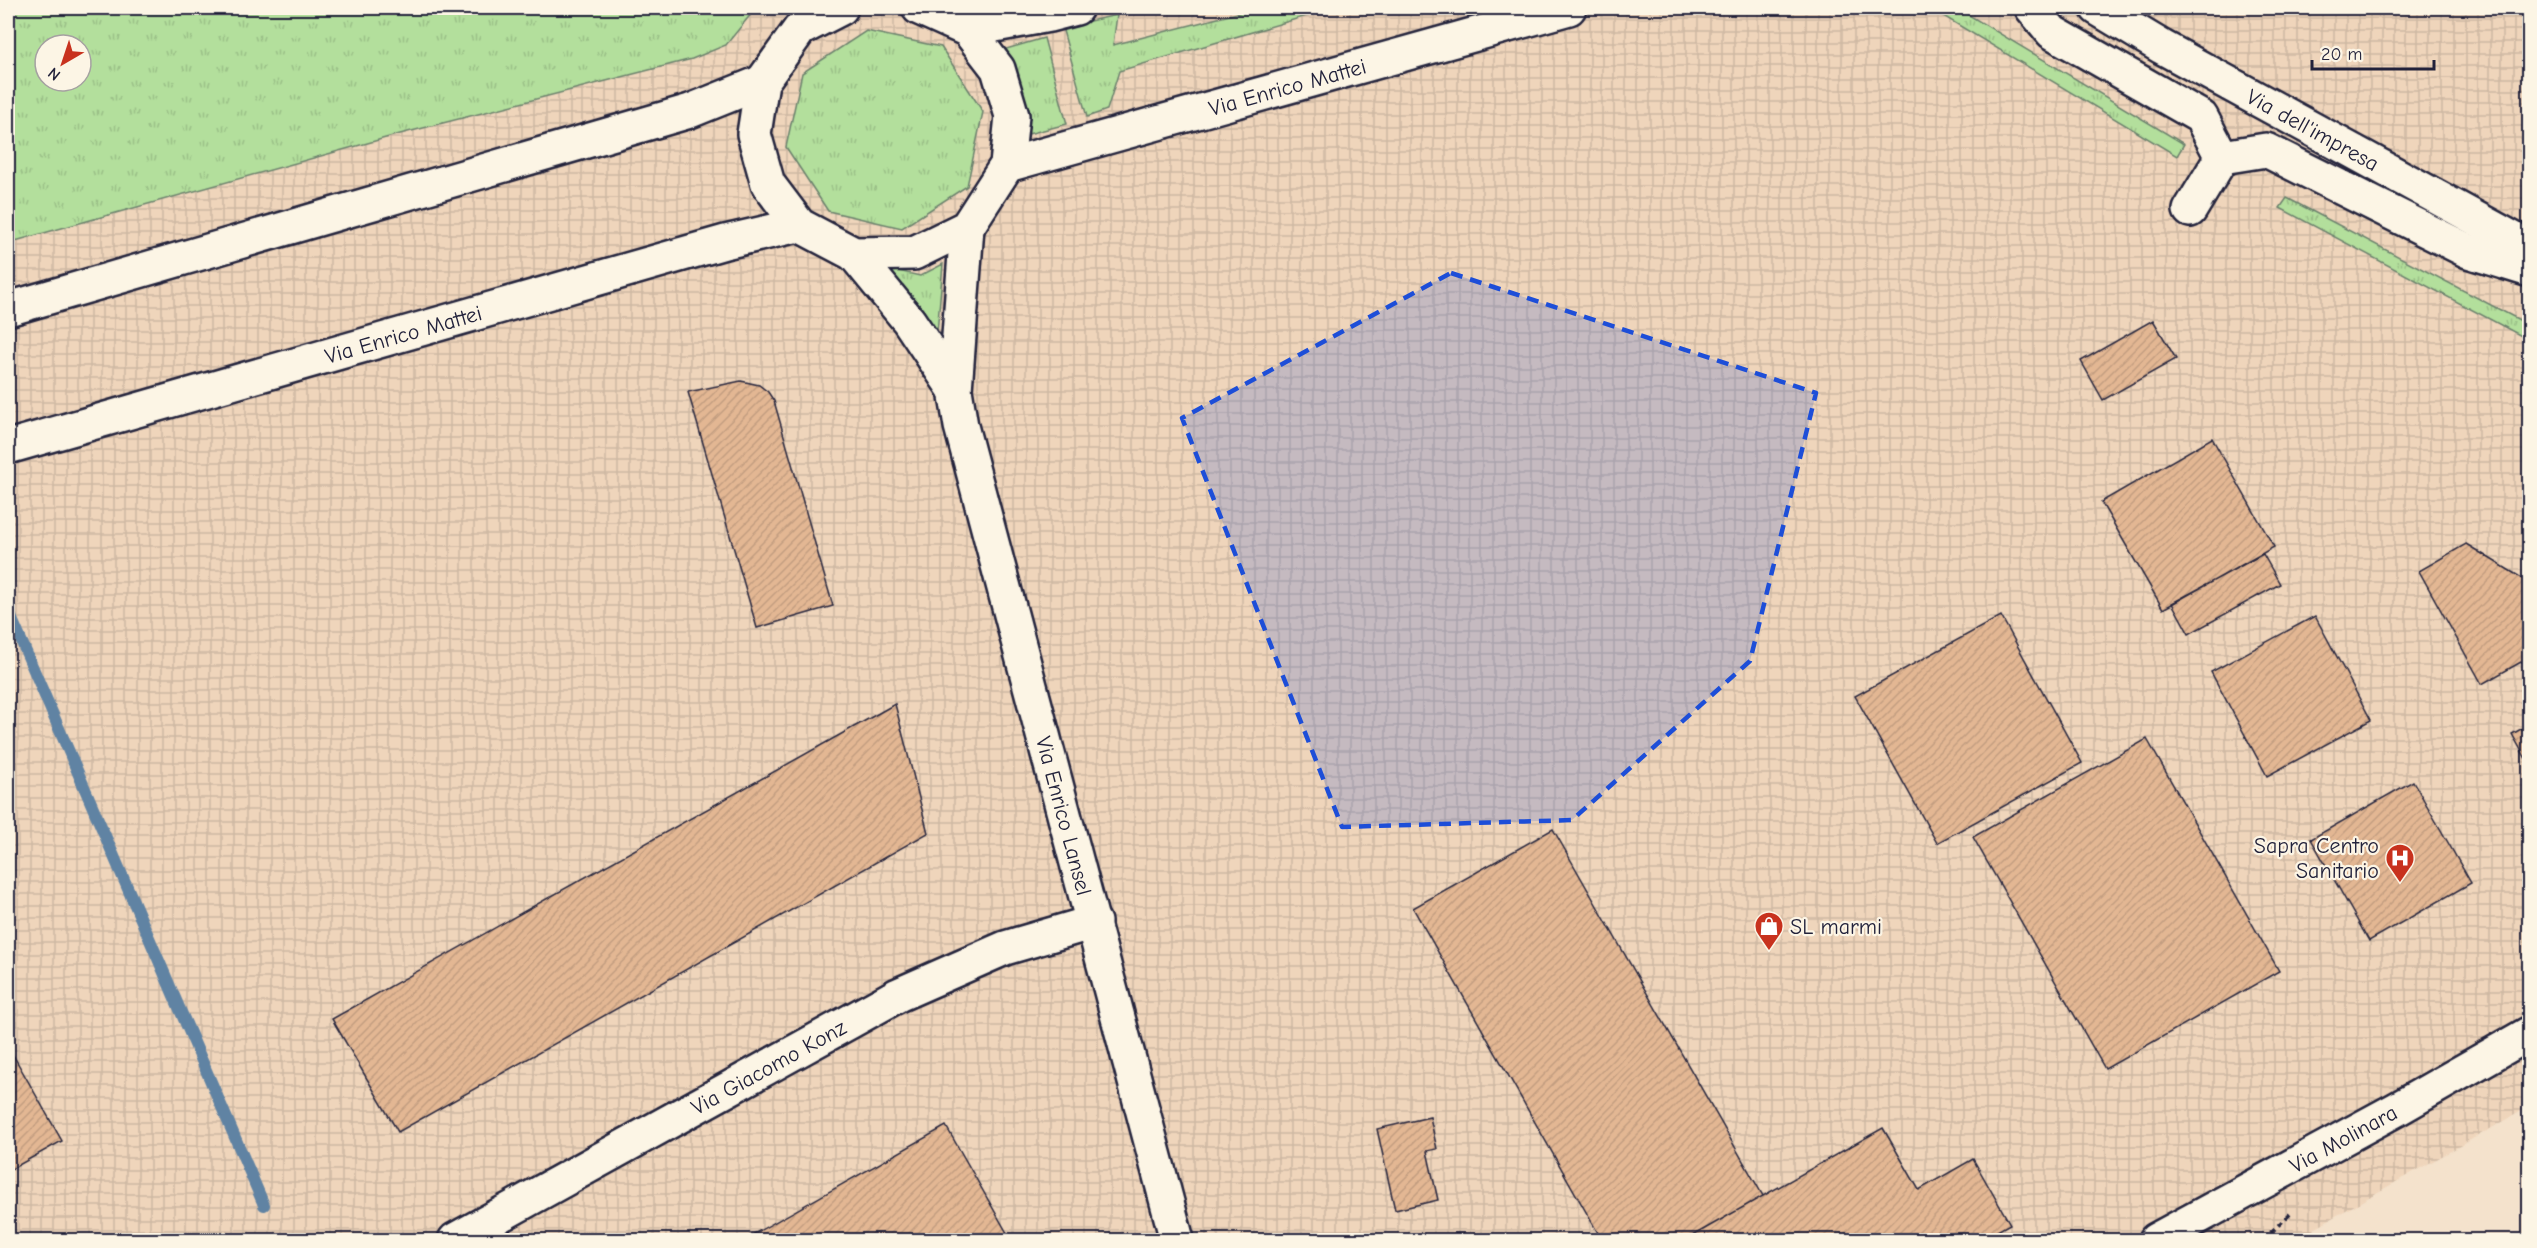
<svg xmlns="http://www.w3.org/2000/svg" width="2537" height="1248" viewBox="0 0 2537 1248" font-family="'Comic Neue',sans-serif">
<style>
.industrial{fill:url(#industrial-grid);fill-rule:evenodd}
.grass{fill:url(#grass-tufts);stroke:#6a806c;stroke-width:1.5;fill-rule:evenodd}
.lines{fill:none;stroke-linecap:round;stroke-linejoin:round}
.stream{stroke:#6083a3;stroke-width:12}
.building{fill:url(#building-hatch);stroke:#22223b;stroke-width:1.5}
.minor-casing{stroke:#22223b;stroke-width:38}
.path{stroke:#22223b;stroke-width:4;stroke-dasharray:6 4.5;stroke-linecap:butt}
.minor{stroke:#fcf5e5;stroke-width:33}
.marked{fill:#1d4ed8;fill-opacity:0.2;stroke:#1d4ed8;stroke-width:4.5;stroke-dasharray:12 8;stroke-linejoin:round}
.labels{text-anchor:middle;stroke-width:4.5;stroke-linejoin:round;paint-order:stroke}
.street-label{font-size:22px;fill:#22223b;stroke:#fcf5e5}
.poi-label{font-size:22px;fill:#22223b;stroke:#fcf5e5;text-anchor:end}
</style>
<defs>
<pattern id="industrial-grid" width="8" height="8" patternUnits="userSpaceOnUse" patternTransform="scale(1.5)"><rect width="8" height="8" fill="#efd5bb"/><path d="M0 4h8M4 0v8" fill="none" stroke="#cdb7a2"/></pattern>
<pattern id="grass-tufts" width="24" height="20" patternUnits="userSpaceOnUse" patternTransform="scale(1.5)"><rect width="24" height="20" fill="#b3df9c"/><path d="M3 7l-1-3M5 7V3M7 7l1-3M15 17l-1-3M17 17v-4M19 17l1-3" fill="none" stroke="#9abf87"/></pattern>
<pattern id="building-hatch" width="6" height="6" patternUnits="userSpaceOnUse" patternTransform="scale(1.5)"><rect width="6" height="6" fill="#e3b793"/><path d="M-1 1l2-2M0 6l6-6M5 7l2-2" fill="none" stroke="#c29d80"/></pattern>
</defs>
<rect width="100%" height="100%" fill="#f4e2cc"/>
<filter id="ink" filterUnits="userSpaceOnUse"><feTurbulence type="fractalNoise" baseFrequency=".0167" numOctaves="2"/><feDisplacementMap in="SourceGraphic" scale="12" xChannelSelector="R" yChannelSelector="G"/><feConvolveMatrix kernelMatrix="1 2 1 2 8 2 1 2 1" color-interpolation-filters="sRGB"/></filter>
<g filter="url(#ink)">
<path class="industrial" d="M 8,8 L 2529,8 L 2529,1107 L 2316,1227 L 2303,1240 L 8,1240 ZM 45,45 L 81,45 L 81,81 L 45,81 Z"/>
<path class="grass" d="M 8,8 L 756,8 L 726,45 L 692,59 L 400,134 L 8,243 ZM 45,45 L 81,45 L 81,81 L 45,81 Z
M 1257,8 L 1334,8 L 1119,71 L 1107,110 L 1087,117 L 1062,27 L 1117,15 L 1113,45 Z
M 1930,8 L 1963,8 L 1967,14 L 2184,144 L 2177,156 Z
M 866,31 L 941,47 L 983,112 L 967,186 L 902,228 L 828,211 L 786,147 L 802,73 Z
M 1044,38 L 1067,124 L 1028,134 L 1027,113 L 996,52 Z
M 2287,198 L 2529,325 L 2529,340 L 2280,208 Z
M 943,264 L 937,333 L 889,269 L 920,276 Z"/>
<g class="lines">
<path class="stream" d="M 8,610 L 264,1205"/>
</g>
<path class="building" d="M 2153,320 L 2176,359 L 2103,400 L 2081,361 Z
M 741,381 L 759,385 L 768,392 L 774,401 L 833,606 L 757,628 L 688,392 Z
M 2212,438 L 2274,547 L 2163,609 L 2101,502 Z
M 2466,544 L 2530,583 L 2530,657 L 2482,684 L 2419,571 Z
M 2263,554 L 2280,584 L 2189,634 L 2172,603 Z
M 2001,616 L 2082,763 L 1937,843 L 1855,696 Z
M 2315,616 L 2371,720 L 2267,776 L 2211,672 Z
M 895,704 L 928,833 L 398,1132 L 332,1019 Z
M 2530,724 L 2530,766 L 2512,734 Z
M 2147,739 L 2279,971 L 2105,1069 L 1973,837 Z
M 2413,781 L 2471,883 L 2369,941 L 2311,839 Z
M 1553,829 L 1763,1196 L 1685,1240 L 1602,1240 L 1413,908 Z
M 8,1046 L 62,1141 L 8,1171 Z
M 1430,1117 L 1437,1149 L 1427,1151 L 1438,1200 L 1395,1210 L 1377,1129 Z
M 946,1126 L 1011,1240 L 743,1240 Z
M 1883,1128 L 1919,1190 L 1973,1159 L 2010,1224 L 1981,1240 L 1685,1240 Z"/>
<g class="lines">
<g class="minor-casing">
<g id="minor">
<path d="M 841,8 L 800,29 L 762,82 L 754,134 L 768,184 L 799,225 L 854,254 L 914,253 L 967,227 L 1007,165 L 1012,116 L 998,69 L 968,30 L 919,8"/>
<path d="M 2032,8 L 2052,32 L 2201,117 L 2222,157 L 2190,210"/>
<path id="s1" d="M 2097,8 L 2162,47 L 2530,248"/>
<path d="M 968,30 L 1049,15 L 1076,8"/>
<path d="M 2222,157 L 2266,150 L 2468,251 L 2530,270"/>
<path id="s2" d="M 1007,165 L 1569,8"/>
<path id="s3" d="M 967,227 L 955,390 L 961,426 L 1177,1240"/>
<path d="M 854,254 L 909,321 L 955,390"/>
<path d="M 8,309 L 690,111 L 762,82"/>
<path id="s4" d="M 8,447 L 725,242 L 799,225"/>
<path id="s5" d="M 455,1240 L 898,995 L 1005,948 L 1094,922"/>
<path id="s6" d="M 2156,1240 L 2397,1109 L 2530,1033"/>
</g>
</g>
<path class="path" d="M 2263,1240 L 2291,1213"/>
<use href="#minor" class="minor"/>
</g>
</g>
<path class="marked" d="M 1451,273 L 1816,393 L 1750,661 L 1572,820 L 1342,827 L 1182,418 Z"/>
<defs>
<g id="hospital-pin" transform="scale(1.5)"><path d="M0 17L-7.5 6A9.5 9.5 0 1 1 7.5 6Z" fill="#c8321e" stroke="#fcf5e5"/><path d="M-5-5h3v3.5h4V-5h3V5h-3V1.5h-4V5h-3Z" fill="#fff"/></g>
<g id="shop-pin" transform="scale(1.5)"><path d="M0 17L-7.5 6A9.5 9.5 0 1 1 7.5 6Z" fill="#c8321e" stroke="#fcf5e5"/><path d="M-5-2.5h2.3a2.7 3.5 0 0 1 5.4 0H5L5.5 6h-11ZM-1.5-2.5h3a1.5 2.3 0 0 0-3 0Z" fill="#fff"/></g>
</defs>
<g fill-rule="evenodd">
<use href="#hospital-pin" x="2400" y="858"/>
<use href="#shop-pin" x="1769" y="926"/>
</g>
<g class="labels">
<g class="street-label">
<text dy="8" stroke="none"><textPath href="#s2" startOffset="291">Via Enrico Mattei</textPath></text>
<text dy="8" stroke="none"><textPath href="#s1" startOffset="248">Via dell'impresa</textPath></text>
<text dy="8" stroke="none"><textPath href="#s4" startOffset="411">Via Enrico Mattei</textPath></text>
<text dy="8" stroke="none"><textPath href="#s3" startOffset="603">Via Enrico Lansel</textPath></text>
<text dy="8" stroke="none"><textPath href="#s5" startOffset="358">Via Giacomo Konz</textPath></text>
<text dy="8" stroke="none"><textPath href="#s6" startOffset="213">Via Molinara</textPath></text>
</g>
<g class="poi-label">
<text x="2379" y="853">Sapra Centro<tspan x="2379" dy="25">Sanitario</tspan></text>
<text x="1790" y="934" text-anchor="start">SL marmi</text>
</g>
</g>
<rect width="2537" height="1248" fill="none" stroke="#fcf5e5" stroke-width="30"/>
<rect x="15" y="15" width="2507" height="1218" fill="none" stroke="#22223b" stroke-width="2" filter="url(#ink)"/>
<g transform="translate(63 63) rotate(219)"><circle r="28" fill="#fcf5e5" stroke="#a5a1a1" stroke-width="1.5"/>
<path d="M0-4.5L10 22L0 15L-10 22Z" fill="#c8321e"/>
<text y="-9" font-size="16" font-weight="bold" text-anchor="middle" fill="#22223b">N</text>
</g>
<path d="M2312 60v9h122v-9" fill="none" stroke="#22223b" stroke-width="3"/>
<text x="2321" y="60" font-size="18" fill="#22223b" stroke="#fcf5e5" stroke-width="4.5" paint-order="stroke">20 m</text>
</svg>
